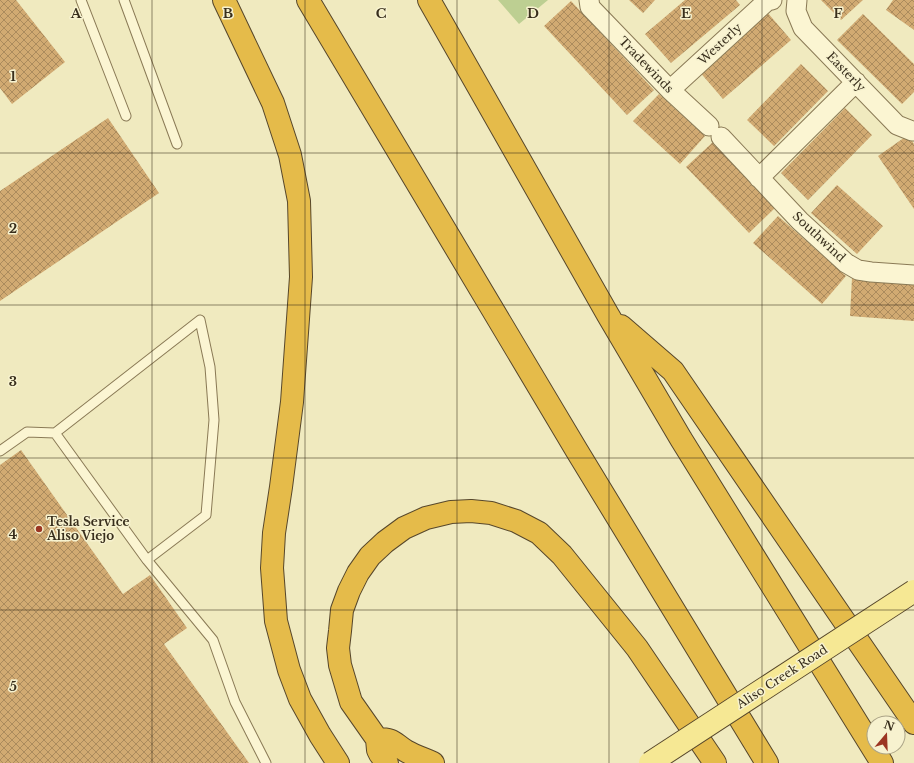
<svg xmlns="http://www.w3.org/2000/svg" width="914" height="763" viewBox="0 0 914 763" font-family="'Libre Baskerville',serif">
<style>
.pitch{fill:#bdcf92}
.building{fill:url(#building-cross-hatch)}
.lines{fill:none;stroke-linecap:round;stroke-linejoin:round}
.service-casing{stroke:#8a7a56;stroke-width:11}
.minor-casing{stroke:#8a7a56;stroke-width:21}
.motorway-casing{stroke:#57472b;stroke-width:24}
.service{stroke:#fbf5d2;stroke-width:9}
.minor{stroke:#fbf5d2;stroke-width:19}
.motorway{stroke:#e5bb4a;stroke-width:22}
.primary-bridge-casing{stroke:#57472b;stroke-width:24;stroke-linecap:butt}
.primary-bridge{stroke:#f6e894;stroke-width:22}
.grid{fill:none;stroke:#382e1c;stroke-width:1;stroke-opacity:0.55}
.poi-dot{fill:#9c3623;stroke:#f7f2cf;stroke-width:1.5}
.labels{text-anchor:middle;stroke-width:3;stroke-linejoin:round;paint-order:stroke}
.street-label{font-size:12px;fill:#382e1c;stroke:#f7f2cf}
.poi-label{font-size:12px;font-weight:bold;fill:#382e1c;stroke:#f7f2cf;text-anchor:start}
.grid-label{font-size:13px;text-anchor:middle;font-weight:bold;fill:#382e1c;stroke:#f7f2cf;stroke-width:3;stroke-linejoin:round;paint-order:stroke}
</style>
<defs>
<pattern id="building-cross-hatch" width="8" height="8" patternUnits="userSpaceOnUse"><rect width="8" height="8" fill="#d1aa72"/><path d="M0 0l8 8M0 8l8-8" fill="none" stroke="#ab8b5d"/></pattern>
</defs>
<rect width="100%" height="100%" fill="#f0eabf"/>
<path class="pitch" d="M 498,0 L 548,0 L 519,24 Z"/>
<path class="building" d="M 0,0 L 16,0 L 65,62 L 12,104 L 0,88 Z
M 629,0 L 655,0 L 643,13 Z
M 685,0 L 736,0 L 740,5 L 671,63 L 645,34 Z
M 821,0 L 863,0 L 841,20 Z
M 893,0 L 914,0 L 914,30 L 886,10 Z
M 571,1 L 654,90 L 627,115 L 544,26 Z
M 767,12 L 791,40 L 723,99 L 698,70 Z
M 863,14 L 914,64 L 914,92 L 902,104 L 837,40 Z
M 801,64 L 828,91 L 774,146 L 747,120 Z
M 659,94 L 705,136 L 680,164 L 633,121 Z
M 845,108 L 872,135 L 808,200 L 781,173 Z
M 108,118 L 159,193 L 0,301 L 0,191 Z
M 908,135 L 914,144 L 914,209 L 878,156 Z
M 713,142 L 775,208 L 749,233 L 686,167 Z
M 837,185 L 883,226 L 857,254 L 811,213 Z
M 778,216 L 846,276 L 822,304 L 753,243 Z
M 852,278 L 914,283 L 914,321 L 850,316 Z
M 21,450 L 123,594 L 150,575 L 187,628 L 164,644 L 249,763 L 0,763 L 0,465 Z"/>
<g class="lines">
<g class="service-casing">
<path id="service" d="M 81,0 L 126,116
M 124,0 L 177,144
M 55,433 L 200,320 L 210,367 L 214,420 L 206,515 L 147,560
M 0,451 L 27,432 L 55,433 L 147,560 L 213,640 L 235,702 L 266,763"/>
</g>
<g class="minor-casing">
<path id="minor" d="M 589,0 L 590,7 L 670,90 L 709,126
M 797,0 L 796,11 L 803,28 L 897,125 L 912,131 L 914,131
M 670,90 L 767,1 L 772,0
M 721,137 L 800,221 L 846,263 L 858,270 L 871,272 L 914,275
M 759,178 L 856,82"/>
</g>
<g class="motorway-casing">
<path id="motorway" d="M 224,0 L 273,103 L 290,155 L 299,201 L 301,277 L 292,402 L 281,487 L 274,533 L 272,568 L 276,621 L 289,670 L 300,699 L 320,735 L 338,763
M 308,0 L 577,451 L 767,763
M 429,0 L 608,315 L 681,439 L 882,763
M 621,326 L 673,371 L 910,717 L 914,723
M 377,739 C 395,739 393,743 406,751 C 415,756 424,759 433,763
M 387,763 L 380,754 L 378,750 L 377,739 L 351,702 L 340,665 L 338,648 L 340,631 L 342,610 L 349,591 L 358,573 L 370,556 L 385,542 L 404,528 L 426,518 L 451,512 L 471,511 L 491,513 L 516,521 L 539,533 L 562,555 L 637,648 L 715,763"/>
</g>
<use href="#service" class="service"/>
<use href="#minor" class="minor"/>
<use href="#motorway" class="motorway"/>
<g class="primary-bridge-casing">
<path id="primary-bridge" d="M 650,763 L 914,591"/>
</g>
<use href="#primary-bridge" class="primary-bridge"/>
</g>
<path class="grid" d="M 152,0 L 152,763M 305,0 L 305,763M 457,0 L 457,763M 609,0 L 609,763M 762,0 L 762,763M 0,153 L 914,153M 0,305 L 914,305M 0,458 L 914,458M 0,610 L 914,610"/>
<circle class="poi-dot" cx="39" cy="529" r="4"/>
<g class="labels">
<g class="street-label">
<text transform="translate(720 44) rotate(-43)" y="4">Westerly</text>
<text transform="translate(646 65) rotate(46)" y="4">Tradewinds</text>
<text transform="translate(846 72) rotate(46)" y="4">Easterly</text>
<text transform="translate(819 237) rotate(43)" y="4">Southwind</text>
<text transform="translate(782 677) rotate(-33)" y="4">Aliso Creek Road</text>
</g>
<g class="poi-label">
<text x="47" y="526">Tesla Service<tspan x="47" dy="14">Aliso Viejo</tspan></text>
</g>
</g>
<g class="grid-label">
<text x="76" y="18">A</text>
<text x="228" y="18">B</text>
<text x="381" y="18">C</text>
<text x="533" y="18">D</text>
<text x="686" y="18">E</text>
<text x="838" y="18">F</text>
<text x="13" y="81">1</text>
<text x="13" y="233">2</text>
<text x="13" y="386">3</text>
<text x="13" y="539">4</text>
<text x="13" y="691">5</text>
</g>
<g transform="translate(886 735) rotate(19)"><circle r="19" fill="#f7f2cf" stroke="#aba487"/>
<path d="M0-3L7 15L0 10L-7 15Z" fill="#9c3623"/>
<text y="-6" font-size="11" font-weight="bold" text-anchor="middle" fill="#382e1c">N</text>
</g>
</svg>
